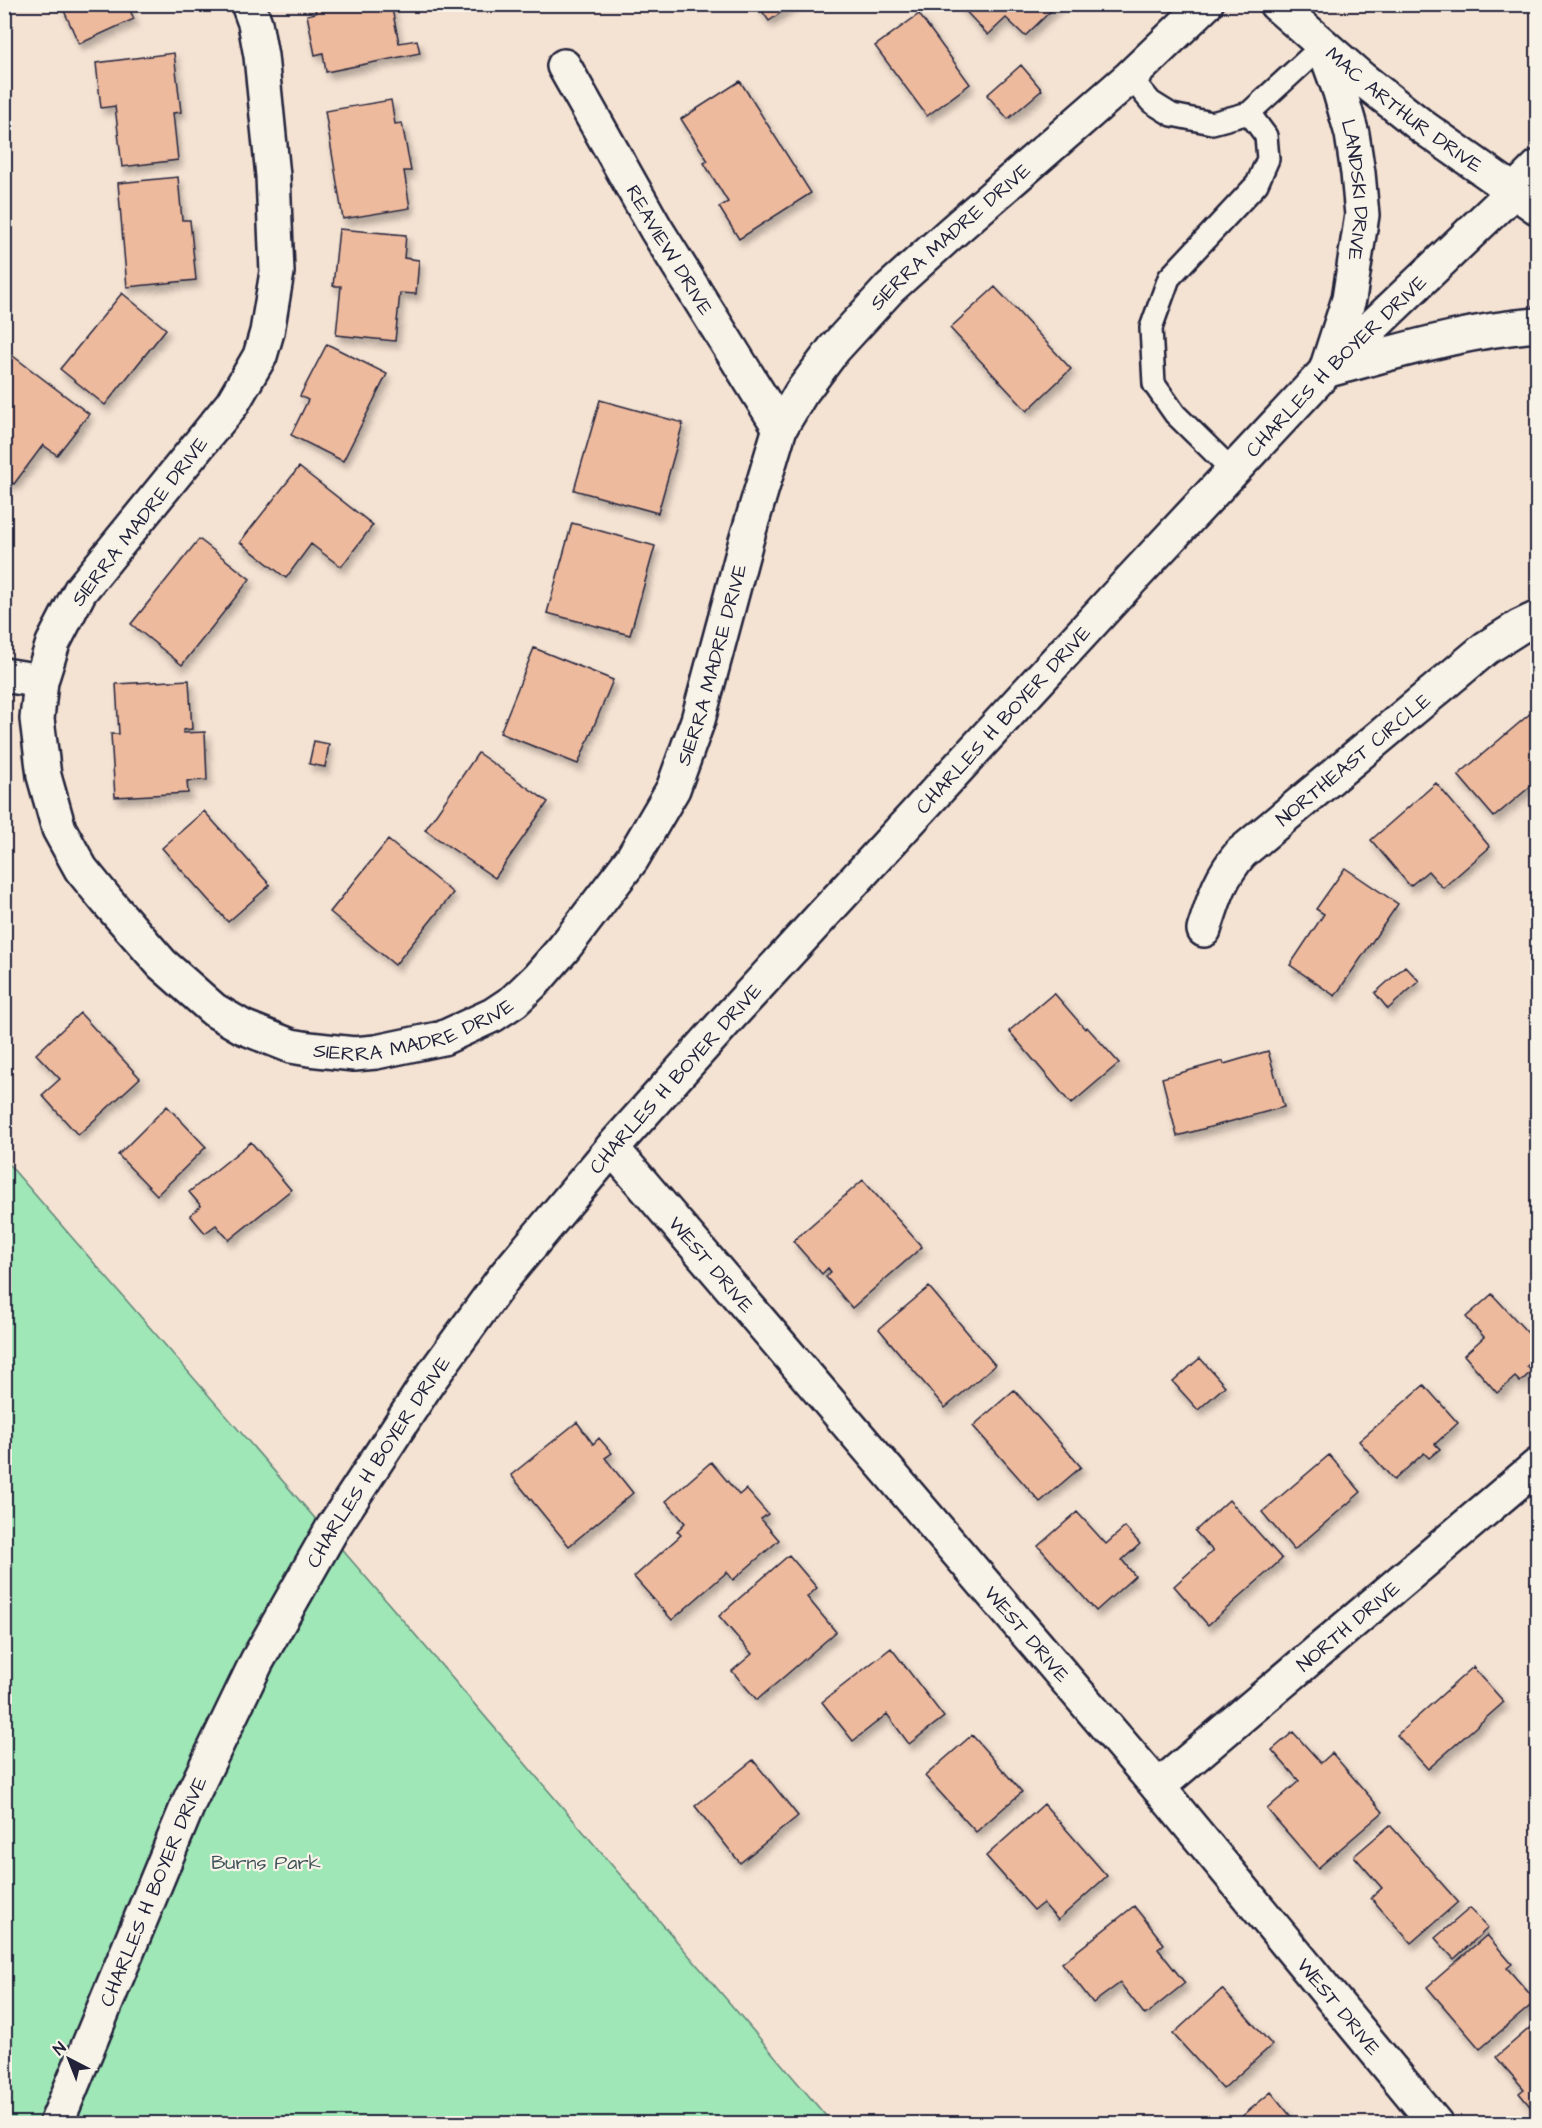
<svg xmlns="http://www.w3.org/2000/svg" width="1542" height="2128" viewBox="0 0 1542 2128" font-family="'Architects Daughter',sans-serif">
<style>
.green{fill:#9fe7b6;stroke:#608478;stroke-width:1.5}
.building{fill:#edba9e;stroke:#22223b;stroke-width:1.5;filter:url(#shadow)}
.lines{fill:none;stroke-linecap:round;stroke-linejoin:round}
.service-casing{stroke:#22223b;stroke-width:26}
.minor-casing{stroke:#22223b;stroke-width:38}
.tertiary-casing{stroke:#22223b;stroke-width:38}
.primary-casing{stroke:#22223b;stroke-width:38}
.service{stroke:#f7f3e8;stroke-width:21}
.minor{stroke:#f7f3e8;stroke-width:33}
.tertiary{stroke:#f7f3e8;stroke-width:33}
.primary{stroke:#f7f3e8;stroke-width:33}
.labels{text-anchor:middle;stroke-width:4.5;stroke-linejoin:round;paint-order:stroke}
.street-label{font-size:20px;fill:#22223b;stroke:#f7f3e8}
.park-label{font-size:20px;fill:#41535a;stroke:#f7f3e8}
</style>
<defs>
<filter id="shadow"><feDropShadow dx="3.5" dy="6" stdDeviation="3" flood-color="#0004"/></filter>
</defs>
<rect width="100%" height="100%" fill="#f4e2d2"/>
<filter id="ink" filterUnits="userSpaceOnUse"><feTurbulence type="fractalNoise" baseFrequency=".0167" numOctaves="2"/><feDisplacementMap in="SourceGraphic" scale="12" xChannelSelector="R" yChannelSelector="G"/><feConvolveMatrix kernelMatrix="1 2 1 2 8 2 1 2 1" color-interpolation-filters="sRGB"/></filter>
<g filter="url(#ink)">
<path class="green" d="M 5,1160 L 377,1590 L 832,2123 L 5,2123 Z"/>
<path class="building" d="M 61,4 L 127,4 L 134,19 L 79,44 Z
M 314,4 L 391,4 L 399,43 L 417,40 L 420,53 L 326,72 L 323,53 L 315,55 L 307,15 L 316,13 Z
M 757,4 L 793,4 L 769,21 Z
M 959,4 L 1058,4 L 1025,36 L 1006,18 L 988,35 Z
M 919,14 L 970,84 L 927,116 L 875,46 Z
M 174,53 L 181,112 L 173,113 L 178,160 L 122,167 L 115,106 L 101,108 L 96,63 Z
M 1021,65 L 1042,90 L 1008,119 L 987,95 Z
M 740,81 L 811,193 L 739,239 L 719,207 L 728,202 L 704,163 L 708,161 L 681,119 Z
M 391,100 L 395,124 L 402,123 L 411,171 L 404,171 L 410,208 L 343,219 L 325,111 Z
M 178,177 L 182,220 L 190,220 L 196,280 L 127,287 L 118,183 Z
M 339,229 L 406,235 L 404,258 L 419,260 L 416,294 L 400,293 L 395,341 L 336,335 L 341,286 L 333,286 Z
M 995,287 L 1071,369 L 1027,411 L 950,328 Z
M 122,293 L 166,329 L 105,405 L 60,369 Z
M 327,344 L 387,374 L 343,461 L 291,435 L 308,400 L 300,396 Z
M 9,353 L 89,414 L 57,455 L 43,445 L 14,484 L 4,477 L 4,359 Z
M 600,400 L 683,423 L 658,513 L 574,490 Z
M 299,467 L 373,525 L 341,567 L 311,544 L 286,578 L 240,542 Z
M 572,523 L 655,546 L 630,635 L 547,613 Z
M 199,539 L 250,579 L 182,665 L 131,624 Z
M 534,648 L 613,680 L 578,764 L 500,733 Z
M 189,680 L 192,729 L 183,730 L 183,733 L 205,732 L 207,780 L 187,781 L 188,793 L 115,797 L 111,734 L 119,734 L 116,684 Z
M 1532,712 L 1538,718 L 1538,780 L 1494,817 L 1458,775 Z
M 314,741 L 329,744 L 325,767 L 309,764 Z
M 478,753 L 548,802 L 495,878 L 425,830 Z
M 1436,783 L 1490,847 L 1443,888 L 1428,871 L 1410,886 L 1371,840 Z
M 204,811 L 270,885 L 228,922 L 162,848 Z
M 388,840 L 453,893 L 395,965 L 330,912 Z
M 1345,868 L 1398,904 L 1335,996 L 1290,965 L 1324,914 L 1316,909 Z
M 1405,966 L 1419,981 L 1388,1009 L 1375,993 Z
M 1054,993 L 1085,1029 L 1087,1027 L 1119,1063 L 1071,1104 L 1009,1031 Z
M 80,1013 L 140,1078 L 78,1135 L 42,1095 L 60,1079 L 36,1054 Z
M 1268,1051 L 1284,1107 L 1177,1136 L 1162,1078 L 1223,1061 L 1224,1064 Z
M 167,1106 L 206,1147 L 157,1195 L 118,1155 Z
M 251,1142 L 291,1190 L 229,1240 L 216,1225 L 205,1233 L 190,1215 L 201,1206 L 189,1192 Z
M 863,1180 L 922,1247 L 852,1308 L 826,1277 L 831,1272 L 828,1268 L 822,1274 L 793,1241 Z
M 929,1287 L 995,1365 L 945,1408 L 879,1329 Z
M 1492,1294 L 1538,1344 L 1538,1356 L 1527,1366 L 1532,1371 L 1520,1382 L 1515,1377 L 1497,1393 L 1464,1355 L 1484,1337 L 1466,1317 Z
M 1200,1358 L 1225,1386 L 1198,1410 L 1173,1382 Z
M 1424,1385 L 1458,1423 L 1435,1444 L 1440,1449 L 1429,1458 L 1424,1453 L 1394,1480 L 1359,1441 Z
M 1014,1390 L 1081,1467 L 1040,1502 L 973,1426 Z
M 577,1422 L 593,1444 L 599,1438 L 612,1453 L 605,1458 L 633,1493 L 569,1546 L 511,1475 Z
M 1329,1455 L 1361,1492 L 1294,1550 L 1262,1512 Z
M 711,1462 L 739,1495 L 746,1489 L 768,1514 L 761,1519 L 779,1540 L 733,1580 L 727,1572 L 672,1620 L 634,1577 L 681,1535 L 677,1531 L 685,1523 L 666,1501 Z
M 1229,1500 L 1282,1559 L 1208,1625 L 1174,1586 L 1213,1551 L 1195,1531 Z
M 1077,1512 L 1106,1544 L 1125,1527 L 1140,1544 L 1122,1560 L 1135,1576 L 1096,1611 L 1038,1546 Z
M 789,1555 L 817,1588 L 807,1597 L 836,1632 L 757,1700 L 732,1671 L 752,1654 L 719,1616 Z
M 891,1648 L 944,1717 L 909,1744 L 887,1714 L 853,1741 L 822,1702 Z
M 1473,1667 L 1504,1702 L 1428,1769 L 1397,1735 Z
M 1293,1732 L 1321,1763 L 1332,1753 L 1383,1812 L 1318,1868 L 1267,1809 L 1299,1781 L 1272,1750 Z
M 972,1735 L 1022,1792 L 976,1832 L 925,1776 Z
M 753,1760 L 798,1816 L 740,1863 L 695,1806 Z
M 1044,1804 L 1107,1876 L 1058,1920 L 1043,1903 L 1034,1910 L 986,1856 Z
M 1390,1825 L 1458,1902 L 1411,1943 L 1371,1898 L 1382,1888 L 1354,1856 Z
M 1134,1906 L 1164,1944 L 1158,1949 L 1185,1983 L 1145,2015 L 1120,1983 L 1093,2003 L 1062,1963 Z
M 1470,1908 L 1488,1928 L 1454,1959 L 1435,1938 Z
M 1487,1935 L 1512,1964 L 1507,1968 L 1536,2001 L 1480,2049 L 1427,1987 Z
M 1222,1989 L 1272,2045 L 1223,2089 L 1173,2034 Z
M 1533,2025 L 1538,2030 L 1538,2116 L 1519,2093 L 1524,2089 L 1496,2057 Z
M 1271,2092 L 1297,2124 L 1233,2124 Z"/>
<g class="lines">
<g class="service-casing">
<path id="service" d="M 1130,77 L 1151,102 L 1172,115 L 1212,123 L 1249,113 L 1323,45
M 1233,471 L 1175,414 L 1154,384 L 1151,328 L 1169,278 L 1257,184 L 1268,159 L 1266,136 L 1249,113"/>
</g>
<g class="minor-casing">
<g id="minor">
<path id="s1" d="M 248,4 L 255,23 L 261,56 L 273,176 L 277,272 L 267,332 L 260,356 L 232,404 L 80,591 L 53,643 L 41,681 L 37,719 L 44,776 L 59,829 L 81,869 L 107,901 L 162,964 L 214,1010 L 243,1027 L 291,1046 L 309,1049 L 354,1054 L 376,1052 L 443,1038 L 493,1015 L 514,1001 L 537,979 L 564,948 L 632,859 L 673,789 L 698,720 L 746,541 L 780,428 L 801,393 L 834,349 L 889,289 L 951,233 L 1130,77 L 1206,4"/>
<path id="s2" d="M 564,66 L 656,229 L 780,428"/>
<path d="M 1514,191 L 1538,167"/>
<path d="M 4,675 L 41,681"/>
<path id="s3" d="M 1204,930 C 1214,899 1219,879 1241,853 L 1486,648 L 1519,627 L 1538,618"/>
<path id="s4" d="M 612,1148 L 1158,1787 L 1436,2124"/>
<path id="s5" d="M 1158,1787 L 1538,1465"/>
</g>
</g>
<g class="tertiary-casing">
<g id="tertiary">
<path id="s6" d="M 1323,45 L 1340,92 L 1352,134 L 1358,173 L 1362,215 L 1349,299 L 1327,367"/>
<path d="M 1328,370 C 1397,352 1466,330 1538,325"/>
<path id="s7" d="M 56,2124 L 190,1800 L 257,1661 L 332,1529 L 428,1382 L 505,1276 L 612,1148 L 731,1015 L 1130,581 L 1326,371 L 1514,191"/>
</g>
</g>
<g class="primary-casing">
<g id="primary">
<path id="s8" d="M 1276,4 L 1362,79 L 1423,127 L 1538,208"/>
</g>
</g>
<use href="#service" class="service"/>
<use href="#minor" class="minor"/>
<use href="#tertiary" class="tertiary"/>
<use href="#primary" class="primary"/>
</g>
</g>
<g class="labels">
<g class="street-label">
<text dy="7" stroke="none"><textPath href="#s8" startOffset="166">MAC ARTHUR DRIVE</textPath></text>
<text dy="7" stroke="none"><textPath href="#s6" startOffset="150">LANDSKI DRIVE</textPath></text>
<text dy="7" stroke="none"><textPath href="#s1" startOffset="2362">SIERRA MADRE DRIVE</textPath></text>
<text dy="7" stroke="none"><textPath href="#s2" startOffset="212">REAVIEW DRIVE</textPath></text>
<text dy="7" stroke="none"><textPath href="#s7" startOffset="2196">CHARLES H BOYER DRIVE</textPath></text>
<text transform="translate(139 521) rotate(-52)" y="7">SIERRA MADRE DRIVE</text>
<text dy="7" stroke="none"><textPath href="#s1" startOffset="1858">SIERRA MADRE DRIVE</textPath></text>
<text dy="7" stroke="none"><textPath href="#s7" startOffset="1710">CHARLES H BOYER DRIVE</textPath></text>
<text dy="7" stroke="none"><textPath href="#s3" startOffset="232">NORTHEAST CIRCLE</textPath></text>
<text dy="7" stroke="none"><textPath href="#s1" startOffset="1354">SIERRA MADRE DRIVE</textPath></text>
<text dy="7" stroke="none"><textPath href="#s7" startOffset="1224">CHARLES H BOYER DRIVE</textPath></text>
<text dy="7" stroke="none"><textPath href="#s4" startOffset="153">WEST DRIVE</textPath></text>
<text dy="7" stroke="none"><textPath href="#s7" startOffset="738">CHARLES H BOYER DRIVE</textPath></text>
<text dy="7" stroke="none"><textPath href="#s5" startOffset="249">NORTH DRIVE</textPath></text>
<text dy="7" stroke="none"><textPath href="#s4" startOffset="639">WEST DRIVE</textPath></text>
<text dy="7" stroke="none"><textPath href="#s7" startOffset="252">CHARLES H BOYER DRIVE</textPath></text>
<text dy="7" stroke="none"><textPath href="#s4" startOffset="1125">WEST DRIVE</textPath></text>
</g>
<g class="park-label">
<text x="266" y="1869">Burns Park</text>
</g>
</g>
<rect width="1542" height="2128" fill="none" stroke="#f7f3e8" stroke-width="24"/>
<rect x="12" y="12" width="1518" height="2104" fill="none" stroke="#22223b" stroke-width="2" filter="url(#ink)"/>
<g transform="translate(69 2059) rotate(318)" stroke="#f7f3e8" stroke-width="4.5" paint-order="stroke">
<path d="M0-4.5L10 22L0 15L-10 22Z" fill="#22223b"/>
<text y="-9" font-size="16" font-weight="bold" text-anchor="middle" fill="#22223b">N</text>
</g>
</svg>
